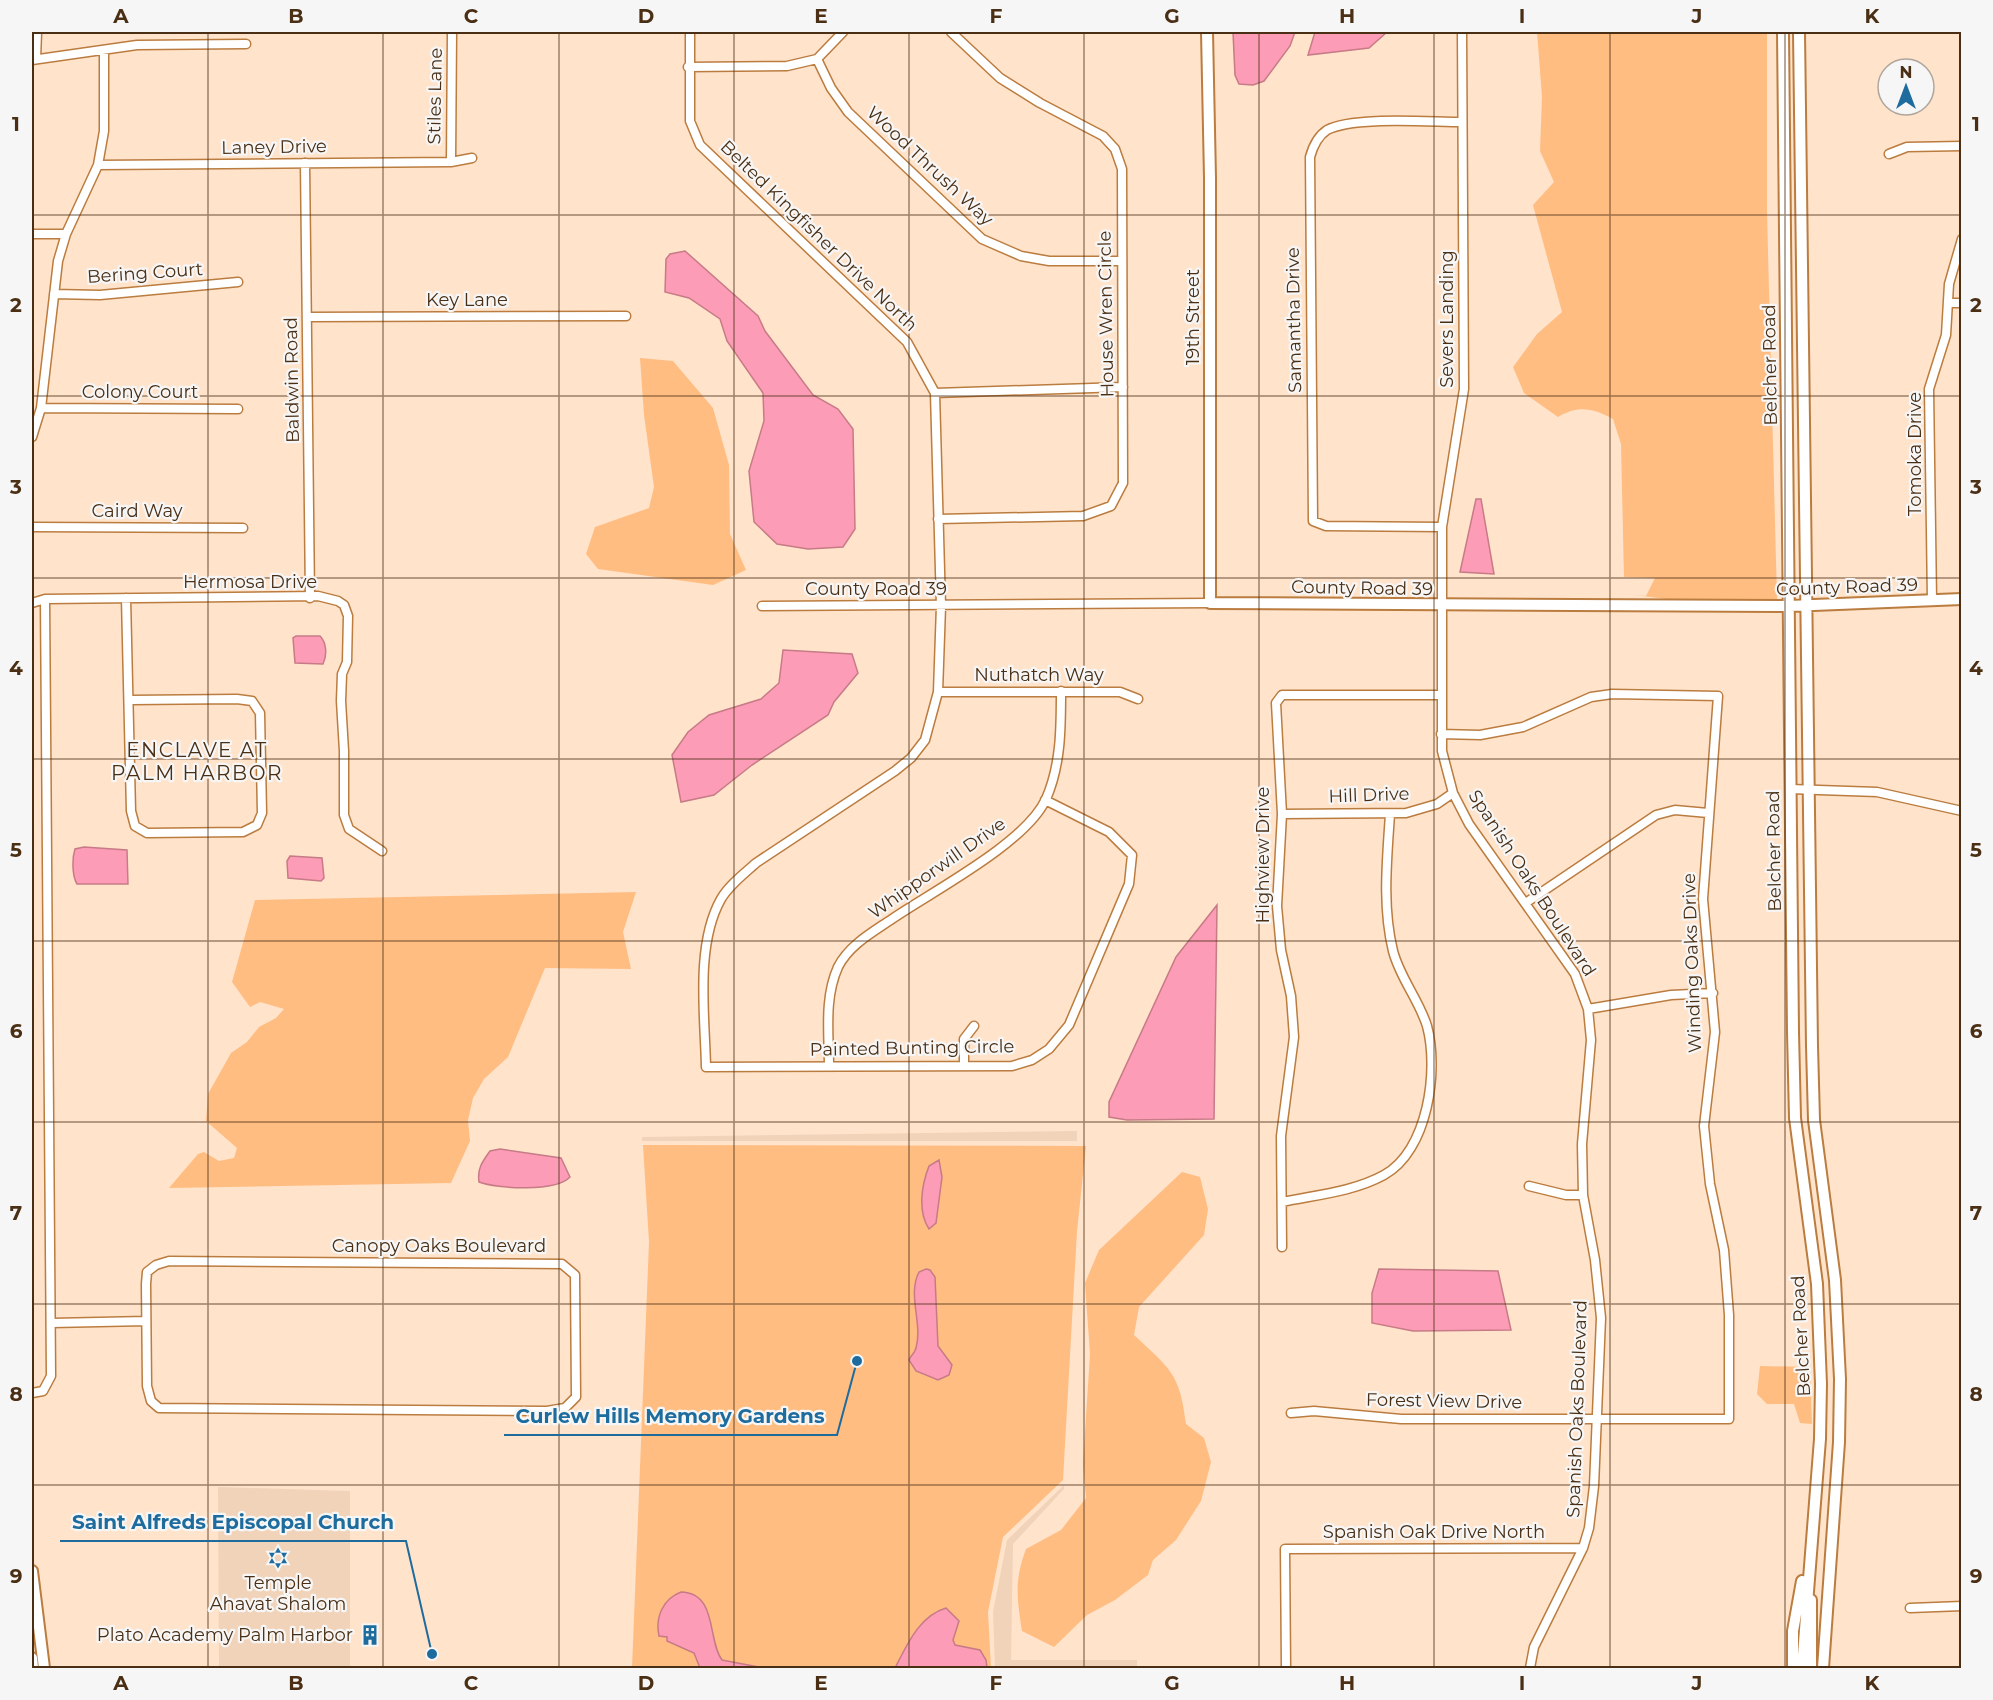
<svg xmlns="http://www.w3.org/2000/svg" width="1993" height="1700" viewBox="0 0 1993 1700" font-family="Montserrat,sans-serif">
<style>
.built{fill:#f1d3b9}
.green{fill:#ffbd82}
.water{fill:#fd9cb6;stroke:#c77b86;stroke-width:1.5}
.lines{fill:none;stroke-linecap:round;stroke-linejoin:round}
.street-casing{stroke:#bb7c3f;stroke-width:11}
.secondary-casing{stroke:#bb7c3f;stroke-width:14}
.street{stroke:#fff;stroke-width:8}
.secondary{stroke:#fff;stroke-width:10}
.grid{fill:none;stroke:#4a2f15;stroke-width:1.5;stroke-opacity:0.55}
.labels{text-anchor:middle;stroke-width:4.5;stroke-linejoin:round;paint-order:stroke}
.street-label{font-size:18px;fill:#4a2f15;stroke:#f6f6f6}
.poi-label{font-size:18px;fill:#4a2f15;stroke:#f6f6f6}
.neighbourhood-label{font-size:20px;letter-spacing:1.5px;fill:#4a2f15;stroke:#f6f6f6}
.leader{fill:none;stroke:#1e6c9e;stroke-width:2}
.callout-dot{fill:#1e6c9e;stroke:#f6f6f6;stroke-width:2}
.callout-label{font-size:20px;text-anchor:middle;font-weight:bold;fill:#1e6c9e;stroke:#f6f6f6;stroke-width:4.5;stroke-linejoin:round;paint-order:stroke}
.neatline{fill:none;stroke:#4a2f15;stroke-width:2}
.grid-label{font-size:20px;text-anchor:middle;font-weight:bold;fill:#4a2f15}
</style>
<rect width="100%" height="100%" fill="#ffe3cb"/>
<path class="built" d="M 1077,1131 L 1077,1141 L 642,1141 L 642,1137 Z
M 1064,1485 L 1064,1489 L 1013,1544 L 1011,1660 L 1137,1660 L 1137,1668 L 995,1668 L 993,1612 L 1007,1540 Z
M 218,1487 L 350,1491 L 350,1668 L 219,1668 Z"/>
<path class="green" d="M 1537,32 L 1767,32 L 1767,213 L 1777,600 L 1673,600 L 1635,595 L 1646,596 L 1655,578 L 1624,577 L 1621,444 L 1613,419 C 1593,408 1578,405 1558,417 L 1524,393 L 1513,367 L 1537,334 L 1562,312 L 1533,205 L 1554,182 L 1540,151 L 1542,97 Z
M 640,358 L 673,361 L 713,408 L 729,465 L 730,534 L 746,570 L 713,585 L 598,569 L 586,554 L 595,527 L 649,508 L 654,487 L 644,415 Z
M 636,892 L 623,932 L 631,969 L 545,968 L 508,1057 L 484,1079 L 473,1098 L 468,1120 L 470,1141 L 451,1183 L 169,1188 L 198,1154 L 204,1152 L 219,1161 L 234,1158 L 237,1148 L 206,1121 L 208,1094 L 231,1053 L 247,1042 L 259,1027 L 276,1018 L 284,1009 L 260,1002 L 250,1007 L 232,982 L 255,900 Z
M 643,1145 L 1086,1146 L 1077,1231 L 1063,1480 L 1003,1537 L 988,1612 L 991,1668 L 632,1668 L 649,1242 Z
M 1182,1172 L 1200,1177 L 1208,1209 L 1204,1235 L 1139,1307 L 1134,1335 C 1170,1369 1180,1373 1186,1424 L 1204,1438 L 1211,1462 L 1201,1501 L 1176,1540 L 1153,1560 L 1148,1575 L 1115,1600 L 1087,1615 L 1054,1647 L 1022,1631 C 1017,1598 1014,1581 1026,1549 L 1061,1530 L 1086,1498 L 1083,1464 L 1090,1354 L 1085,1283 L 1099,1250 Z
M 1760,1366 L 1810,1367 L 1812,1424 L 1800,1423 L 1794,1404 L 1767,1404 L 1757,1394 Z"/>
<path class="water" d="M 1233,32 L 1295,32 L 1290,46 L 1264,81 L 1253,85 L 1239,84 L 1235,75 Z
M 1315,32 L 1387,32 L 1369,48 L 1308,55 Z
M 685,251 L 758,316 L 765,331 L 813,395 L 838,409 L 853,429 L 855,529 L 843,547 L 808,549 L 777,544 L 754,522 L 749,471 L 764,421 L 763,393 L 727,341 L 720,319 L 689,298 L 665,292 L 666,259 L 670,254 Z
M 1476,499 L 1481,499 L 1494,574 L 1460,572 Z
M 296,636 L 320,636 C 327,643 327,656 323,664 L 295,663 L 293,638 Z
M 783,650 L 852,654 L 858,673 L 834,702 L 828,715 L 752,765 L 714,795 L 681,802 L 672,755 L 688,732 L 709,715 L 761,699 L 779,683 Z
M 84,847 L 127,850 L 128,884 L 77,884 C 72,876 72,858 75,849 Z
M 290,856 L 322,858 L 324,878 L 321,881 L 288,878 L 287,861 Z
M 1217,905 L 1214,1119 L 1127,1120 L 1109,1117 L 1109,1102 L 1176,957 Z
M 500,1149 L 561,1158 L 570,1177 C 556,1192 497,1189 479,1182 C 477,1169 482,1162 490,1151 Z
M 939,1160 L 942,1177 L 936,1223 L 929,1229 C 917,1211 922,1184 929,1166 Z
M 926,1269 L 930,1270 L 935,1277 L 938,1346 L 952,1365 L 949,1375 L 938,1380 L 916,1371 L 909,1360 C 911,1355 915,1353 916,1348 C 923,1323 907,1295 919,1272 Z
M 1379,1269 L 1498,1271 L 1511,1330 L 1413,1331 L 1372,1323 L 1372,1293 Z
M 681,1592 C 718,1593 707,1640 722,1660 L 764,1668 L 700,1668 L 694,1653 L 667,1641 L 667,1637 L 659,1636 C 655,1617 663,1599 681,1592 Z
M 946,1608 L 959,1621 L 953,1640 L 955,1645 L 980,1650 L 986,1660 L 987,1668 L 895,1668 C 907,1645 919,1616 946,1608 Z"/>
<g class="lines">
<g class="street-casing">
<path id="street" d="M 690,32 L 690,121 L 700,145 L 907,342 L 935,393 L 941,606 L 938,692 L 925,740 L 911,758 L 895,771 L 756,863 C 744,874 729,885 721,899 C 695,945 705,1016 706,1067 L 1012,1066 L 1032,1060 L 1049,1049 L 1069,1025 L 1129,884 L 1132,855 L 1109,832 L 1045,800
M 1462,32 L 1464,389 L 1442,527 L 1442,751 L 1453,793 L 1469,824 L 1575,974 L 1588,1009 L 1591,1040 L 1582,1144 L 1583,1195 L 1595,1260 L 1601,1318 L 1594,1486 L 1589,1528 L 1583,1548 L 1534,1647 L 1530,1668
M 36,59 L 37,32
M 817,59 L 831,88 L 848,112 L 982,239 L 1021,256 L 1049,261 L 1121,261
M 817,59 L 843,32
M 32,60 L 137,45 L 246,44
M 688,67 L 787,66 L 817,59
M 1889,154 L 1907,147 L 1962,146
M 451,162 L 452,32
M 305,163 L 310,598
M 98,165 L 451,162 L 472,158
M 32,234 L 66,234
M 54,294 L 100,295 L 238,282
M 1950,303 L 1962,303
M 308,317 L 626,316
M 935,393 L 1123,387
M 41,408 L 238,409
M 32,437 L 41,408 L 58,261 L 66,234 L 98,165 L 104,131 L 104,52
M 938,519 L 1083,516 L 1111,506 L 1123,483 L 1122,169 L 1115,149 L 1103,136 L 1040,103 L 1000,78 L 951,32
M 32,527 L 243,528
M 1442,527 L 1326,526 L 1313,521 L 1310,157 C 1313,146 1318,136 1327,130 C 1353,116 1429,122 1462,122
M 126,598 L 131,811 L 135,826 L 147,833 L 243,832 L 257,825 L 262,813 L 260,713 L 252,701 L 237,699 L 131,700
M 1932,601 L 1929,389 L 1946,335 L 1949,284 L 1962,239
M 32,603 L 45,599 L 318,596 L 338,601 L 344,605 L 348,616 L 347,662 L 342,674 L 341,701 L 344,751 L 344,815 L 349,829 L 382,851
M 762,606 L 1210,603
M 938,692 L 1120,692 L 1138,699
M 1790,789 L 1877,792 L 1962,811
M 1282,814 L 1406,813 L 1437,804 L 1453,793
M 1527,902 L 1656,815 L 1675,810 L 1708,813
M 1588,1009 L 1671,995 L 1713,993
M 829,1066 C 829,1033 824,998 838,967 C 849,945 873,932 892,919 C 933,891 1026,843 1046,799 C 1061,765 1061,728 1061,691
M 964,1066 L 964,1039 L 974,1026
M 1529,1186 L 1566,1195 L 1583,1195
M 1282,1202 C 1315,1195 1353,1192 1384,1175 C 1428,1151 1439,1070 1427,1026 C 1419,1000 1400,978 1393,951 C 1382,906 1387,860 1390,814
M 1282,1247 L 1281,1136 L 1294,1037 L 1291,996 L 1281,950 L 1277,906 L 1282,814 L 1276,703 L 1282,695 L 1441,695
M 169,1261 L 562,1264 L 575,1275 L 576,1397 L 565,1408 L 547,1411 L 159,1408 L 151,1401 L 147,1386 L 146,1284 L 147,1272 L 156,1265 Z
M 52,1323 L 146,1321
M 32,1393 L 43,1391 L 51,1376 L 45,599
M 1291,1413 L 1314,1411 L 1401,1419 L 1729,1419 L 1729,1315 L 1724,1250 L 1710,1184 L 1704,1126 L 1715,1032 L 1703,899 L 1718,696 L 1612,694 L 1591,697 L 1523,727 L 1480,735 L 1441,734
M 1910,1608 L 1962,1606
M 1286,1668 L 1285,1549 L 1583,1548"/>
</g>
<g class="secondary-casing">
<path id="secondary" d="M 1207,32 L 1210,178 L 1210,603 L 1789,606 L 1962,599
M 1783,32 L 1793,1032 L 1795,1118 L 1817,1284 L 1821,1384 L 1820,1439 L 1802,1668
M 1799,32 L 1812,1046 L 1814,1120 L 1835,1280 L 1840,1379 L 1839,1442 L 1823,1668
M 32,1571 L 44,1668
M 32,1658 L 33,1668
M 1793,1668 L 1793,1631 L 1802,1581
M 1811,1668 L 1811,1600"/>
</g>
<use href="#street" class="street"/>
<use href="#secondary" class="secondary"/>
</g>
<path class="grid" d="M 208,32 L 208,1668M 383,32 L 383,1668M 559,32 L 559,1668M 734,32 L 734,1668M 909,32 L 909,1668M 1084,32 L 1084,1668M 1259,32 L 1259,1668M 1434,32 L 1434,1668M 1610,32 L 1610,1668M 1785,32 L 1785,1668M 32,215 L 1962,215M 32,396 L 1962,396M 32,578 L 1962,578M 32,759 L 1962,759M 32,941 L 1962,941M 32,1122 L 1962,1122M 32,1304 L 1962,1304M 32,1485 L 1962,1485"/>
<defs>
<g id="synagogue-bare" transform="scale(1.62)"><path d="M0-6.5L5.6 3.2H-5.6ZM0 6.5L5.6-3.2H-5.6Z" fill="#1e6c9e" stroke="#f6f6f6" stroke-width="2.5" paint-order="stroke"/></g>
<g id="building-bare" transform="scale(1.62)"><path d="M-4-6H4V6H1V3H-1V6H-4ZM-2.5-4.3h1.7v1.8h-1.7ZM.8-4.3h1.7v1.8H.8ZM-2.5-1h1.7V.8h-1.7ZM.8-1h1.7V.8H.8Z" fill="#1e6c9e" stroke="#f6f6f6" stroke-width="2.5" paint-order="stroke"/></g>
</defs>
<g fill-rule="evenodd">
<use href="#synagogue-bare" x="278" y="1558"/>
<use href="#building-bare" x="370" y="1635"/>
</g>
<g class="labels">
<g class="street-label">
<text transform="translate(435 96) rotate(-89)" y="6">Stiles Lane</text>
<text transform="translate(274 147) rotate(-1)" y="6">Laney Drive</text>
<text transform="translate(930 166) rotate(43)" y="6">Wood Thrush Way</text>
<text transform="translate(819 236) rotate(44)" y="6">Belted Kingfisher Drive North</text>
<text transform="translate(145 273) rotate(-4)" y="6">Bering Court</text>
<text x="467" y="306">Key Lane</text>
<text transform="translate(1106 314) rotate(-91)" y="6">House Wren Circle</text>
<text transform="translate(1193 317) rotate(-90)" y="6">19th Street</text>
<text transform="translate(1447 319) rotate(-90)" y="6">Severs Landing</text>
<text transform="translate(1294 320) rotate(-91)" y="6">Samantha Drive</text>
<text transform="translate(1770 365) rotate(-91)" y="6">Belcher Road</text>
<text transform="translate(292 380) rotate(-91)" y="6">Baldwin Road</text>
<text x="140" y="398">Colony Court</text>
<text transform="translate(1915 454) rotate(-90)" y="6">Tomoka Drive</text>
<text x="137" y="517">Caird Way</text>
<text x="250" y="588">Hermosa Drive</text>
<text transform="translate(1847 587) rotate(-2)" y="6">County Road 39</text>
<text transform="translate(1362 588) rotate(1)" y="6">County Road 39</text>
<text x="876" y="595">County Road 39</text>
<text x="1039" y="681">Nuthatch Way</text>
<text transform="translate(1369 795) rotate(-2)" y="6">Hill Drive</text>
<text transform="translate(1774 851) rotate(-91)" y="6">Belcher Road</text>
<text transform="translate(1263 855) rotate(-90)" y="6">Highview Drive</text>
<text transform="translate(937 868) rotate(-35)" y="6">Whipporwill Drive</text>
<text transform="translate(1532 883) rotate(57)" y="6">Spanish Oaks Boulevard</text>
<text transform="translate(1692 963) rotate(-92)" y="6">Winding Oaks Drive</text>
<text transform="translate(912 1048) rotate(-1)" y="6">Painted Bunting Circle</text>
<text x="439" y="1252">Canopy Oaks Boulevard</text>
<text transform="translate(1801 1336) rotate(-93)" y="6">Belcher Road</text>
<text transform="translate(1444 1401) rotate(1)" y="6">Forest View Drive</text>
<text transform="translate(1577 1409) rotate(-88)" y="6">Spanish Oaks Boulevard</text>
<text x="1434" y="1538">Spanish Oak Drive North</text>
</g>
<g class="poi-label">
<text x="278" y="1589">Temple<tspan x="278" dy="21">Ahavat Shalom</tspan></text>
<text x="353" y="1641" text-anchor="end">Plato Academy Palm Harbor</text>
</g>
<g class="neighbourhood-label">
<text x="197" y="757">ENCLAVE AT<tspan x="197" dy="23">PALM HARBOR</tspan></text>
</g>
</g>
<path class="leader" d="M857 1361L837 1435H504M432 1654L406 1541H60"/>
<g class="callout-dot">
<circle cx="857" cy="1361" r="6"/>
<circle cx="432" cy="1654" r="6"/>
</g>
<g class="callout-label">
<text x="670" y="1423">Curlew Hills Memory Gardens</text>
<text x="233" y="1529">Saint Alfreds Episcopal Church</text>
</g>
<rect width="1993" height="1700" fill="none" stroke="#f6f6f6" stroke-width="66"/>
<g transform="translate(1906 87)"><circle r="28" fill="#f6f6f6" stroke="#b1a69c" stroke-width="1.5"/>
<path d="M0-4.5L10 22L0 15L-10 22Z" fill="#1e6c9e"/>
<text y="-9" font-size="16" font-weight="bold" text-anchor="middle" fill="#4a2f15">N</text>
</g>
<rect x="33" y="33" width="1927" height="1634" class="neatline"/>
<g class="grid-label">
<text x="121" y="23">A</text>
<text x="296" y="23">B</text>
<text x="471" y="23">C</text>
<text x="646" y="23">D</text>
<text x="821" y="23">E</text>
<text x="996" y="23">F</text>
<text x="1172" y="23">G</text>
<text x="1347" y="23">H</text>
<text x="1522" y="23">I</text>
<text x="1697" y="23">J</text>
<text x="1872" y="23">K</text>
<text x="16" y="131">1</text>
<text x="1976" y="131">1</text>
<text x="16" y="312">2</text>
<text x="1976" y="312">2</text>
<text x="16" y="494">3</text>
<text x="1976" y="494">3</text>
<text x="16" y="675">4</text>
<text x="1976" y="675">4</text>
<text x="16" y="857">5</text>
<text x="1976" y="857">5</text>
<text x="16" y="1038">6</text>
<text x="1976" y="1038">6</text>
<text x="16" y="1220">7</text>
<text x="1976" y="1220">7</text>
<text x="16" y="1401">8</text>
<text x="1976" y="1401">8</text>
<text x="16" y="1583">9</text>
<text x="1976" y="1583">9</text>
<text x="121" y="1690">A</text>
<text x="296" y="1690">B</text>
<text x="471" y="1690">C</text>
<text x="646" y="1690">D</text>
<text x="821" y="1690">E</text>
<text x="996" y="1690">F</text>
<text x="1172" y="1690">G</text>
<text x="1347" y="1690">H</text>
<text x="1522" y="1690">I</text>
<text x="1697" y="1690">J</text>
<text x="1872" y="1690">K</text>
</g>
</svg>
